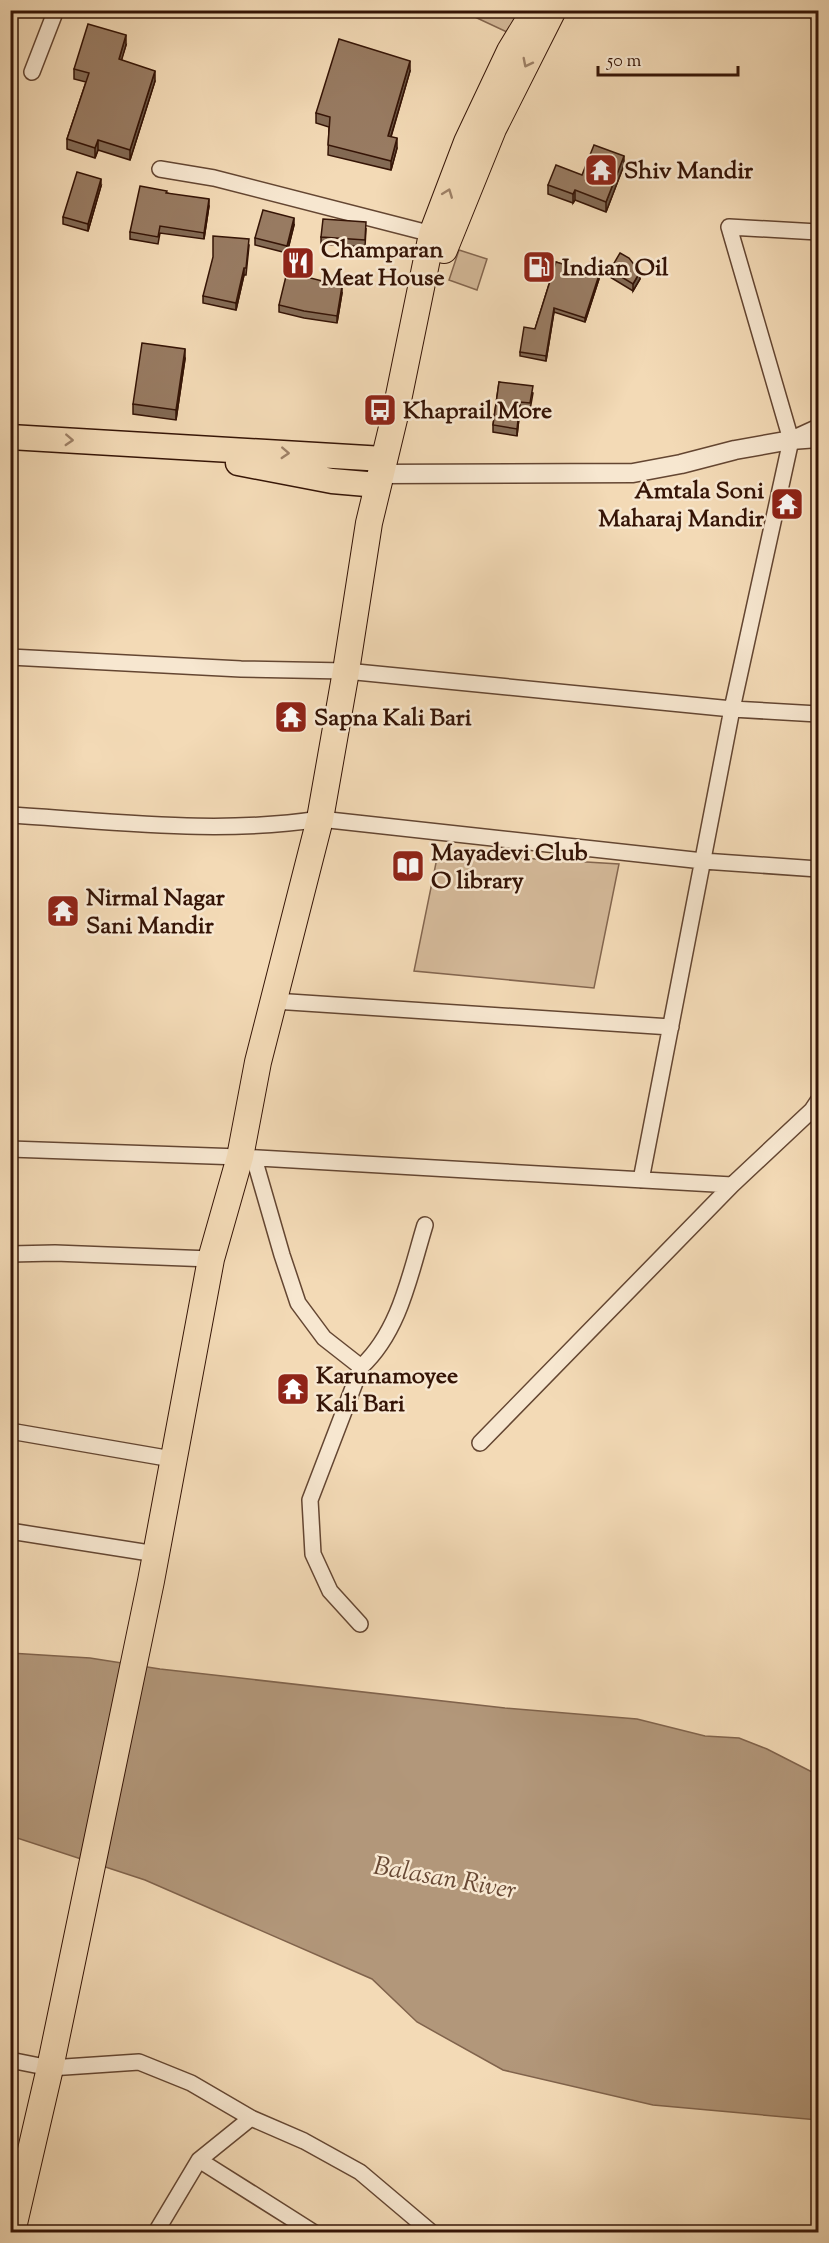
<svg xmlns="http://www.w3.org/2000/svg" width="829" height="2243" viewBox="0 0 829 2243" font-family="'Sorts Mill Goudy',serif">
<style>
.green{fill:#d3b898;stroke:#84664f;stroke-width:1.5}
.water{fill:#b2977a;stroke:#80634c;stroke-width:1.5}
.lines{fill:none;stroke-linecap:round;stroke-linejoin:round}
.minor-casing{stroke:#644632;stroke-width:18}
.tertiary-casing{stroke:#644632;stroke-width:21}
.primary-casing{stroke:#351406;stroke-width:27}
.trunk-casing{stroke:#351406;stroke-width:28}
.minor{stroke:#f7e7d0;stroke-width:15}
.tertiary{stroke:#f7e7d0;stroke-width:18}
.primary{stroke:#f3dab6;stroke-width:24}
.trunk{stroke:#f3dab6;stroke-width:26}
.wall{fill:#836a54;stroke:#351406;stroke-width:1.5}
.shaded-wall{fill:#6a5645;stroke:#351406;stroke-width:1.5}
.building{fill:#987b62;stroke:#351406;stroke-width:1.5}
.oneway{stroke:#9e8167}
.labels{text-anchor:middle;stroke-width:5;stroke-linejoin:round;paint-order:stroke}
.poi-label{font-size:24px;font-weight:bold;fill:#351406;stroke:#f7e7d0;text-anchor:start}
.water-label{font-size:26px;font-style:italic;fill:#674834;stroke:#f7e7d0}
</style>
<rect width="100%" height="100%" fill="#f3dab6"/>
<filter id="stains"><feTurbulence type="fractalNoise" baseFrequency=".00333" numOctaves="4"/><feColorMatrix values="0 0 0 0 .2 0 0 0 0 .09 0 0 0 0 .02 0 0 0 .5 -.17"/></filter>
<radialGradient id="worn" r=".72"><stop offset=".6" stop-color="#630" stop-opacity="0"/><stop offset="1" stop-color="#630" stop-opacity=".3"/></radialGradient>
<path class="green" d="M 462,11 L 520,11 L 509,33 Z
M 459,250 L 487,259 L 477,290 L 449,280 Z
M 438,853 L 619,864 L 594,988 L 414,971 Z"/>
<path class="water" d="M 10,1653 L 90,1658 L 160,1669 L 505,1708 L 637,1719 L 705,1736 L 739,1738 L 767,1749 L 818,1775 L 818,2120 L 653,2105 L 503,2070 L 417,2022 L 372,1979 L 145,1880 L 11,1836 Z"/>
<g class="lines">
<g class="minor-casing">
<path id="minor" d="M 816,10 L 818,15
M 32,72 L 56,10
M 160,169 L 214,178 L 432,234
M 794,438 L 818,427
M 10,657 L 241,669 L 346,671 L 732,709 L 818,714
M 10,815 C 113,821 217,835 320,819 L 703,861 L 818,869
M 274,1001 L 671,1027
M 10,1149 L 240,1157 L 732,1185
M 254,1158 L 282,1255 L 298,1303 L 324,1338 L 361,1367 L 310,1500 L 313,1554 L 330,1591 L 360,1624
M 641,1180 L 732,709 L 791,440 L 729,227 L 818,232
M 10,1254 L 55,1253 L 211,1259
M 361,1367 C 400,1331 410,1274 425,1225
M 10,1431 L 172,1459
M 480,1443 L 732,1185 L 812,1110 L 818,1101
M 10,1531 L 156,1554
M 10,2060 L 50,2068 L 139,2062 L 191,2083 L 251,2118 L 304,2141 L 360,2172 L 431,2232
M 199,2160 L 313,2232
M 156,2232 L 199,2160 L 251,2118"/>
</g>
<g class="tertiary-casing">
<path id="tertiary" d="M 380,474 L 633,473 L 681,464 L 735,450 L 791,440 L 818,438"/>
</g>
<g class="primary-casing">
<path id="primary" d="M 10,437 L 384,459
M 238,463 L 332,481 L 378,485"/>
</g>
<g class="trunk-casing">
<path id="trunk" d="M 444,250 L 493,129 L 553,10
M 12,2232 L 50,2068 L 151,1581 L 211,1259 L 240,1157 L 258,1062 L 320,819 L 346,671 L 369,523 L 395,415 L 432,234 L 467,142 L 510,51 L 535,10"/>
</g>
<use href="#minor" class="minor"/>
<use href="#tertiary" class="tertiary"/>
<use href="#primary" class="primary"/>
<use href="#trunk" class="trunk"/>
</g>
<path class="wall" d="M 126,45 L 121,60 L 155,81 L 130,160 L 98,150 L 95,158 L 67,149 L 67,139 L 86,82 L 74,79 L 74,69 Z
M 410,71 L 391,137 L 397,148 L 391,170 L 328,155 L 329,127 L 316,123 L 316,113 Z
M 624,165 L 606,212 L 575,200 L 573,203 L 548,194 L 548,185 Z
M 101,186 L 88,231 L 63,224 L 63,217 Z
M 167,193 L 209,206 L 204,239 L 160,233 L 158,244 L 130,239 L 130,232 Z
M 294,225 L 287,253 L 255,245 L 255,238 Z
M 366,229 L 365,247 L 321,244 L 321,237 Z
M 249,246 L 246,275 L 244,275 L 236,310 L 203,303 L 203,296 Z
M 556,262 L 599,279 L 585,322 L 554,312 L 546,361 L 520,356 L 520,352 L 535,329 Z
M 610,270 L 640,279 L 633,291 L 610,277 Z
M 342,293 L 337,323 L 304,318 L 279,312 L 279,305 Z
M 185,359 L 176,420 L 133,414 L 133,404 Z
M 499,382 L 533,393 L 530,410 L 520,409 L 517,436 L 493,432 L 493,425 Z"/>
<path class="shaded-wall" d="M 126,35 L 126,45 L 119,69 L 119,59 Z
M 410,61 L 410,71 L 388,146 L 388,136 Z
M 155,71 L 155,81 L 130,160 L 130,150 Z
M 397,138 L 397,148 L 391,170 L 391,161 Z
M 98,140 L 98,150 L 95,158 L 95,148 Z
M 624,156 L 624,165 L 606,212 L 606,202 Z
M 101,179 L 101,186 L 88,231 L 88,224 Z
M 575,190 L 575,200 L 573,203 L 573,194 Z
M 209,199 L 209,206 L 204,239 L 204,233 Z
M 294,218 L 294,225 L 287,253 L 287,246 Z
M 244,268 L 244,275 L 236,310 L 236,303 Z
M 640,272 L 640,279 L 633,291 L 633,284 Z
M 599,275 L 599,279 L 585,322 L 585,318 Z
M 342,286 L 342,293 L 337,323 L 337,316 Z
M 554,308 L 554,312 L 546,361 L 546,356 Z
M 185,349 L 185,359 L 176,420 L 176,410 Z
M 520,402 L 520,409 L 517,436 L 517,429 Z"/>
<path class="building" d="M 88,24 L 126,35 L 119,59 L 155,71 L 130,150 L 98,140 L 95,148 L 67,139 L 89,73 L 74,69 Z
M 339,39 L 410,61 L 388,136 L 397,138 L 391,161 L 328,145 L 330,117 L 316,113 Z
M 594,145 L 624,156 L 606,202 L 575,190 L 573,194 L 548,185 L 556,165 L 582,175 Z
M 77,172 L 101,179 L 88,224 L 63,217 Z
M 140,186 L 167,191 L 166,193 L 209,199 L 204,233 L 160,226 L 158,237 L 130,232 Z
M 263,210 L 294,218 L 287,246 L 255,238 Z
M 323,219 L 366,222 L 365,240 L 321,237 Z
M 213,236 L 249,239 L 246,268 L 244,268 L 236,303 L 203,296 L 213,257 Z
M 620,253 L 629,258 L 640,272 L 633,284 L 610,270 Z
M 556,262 L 599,275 L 585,318 L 554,308 L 546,356 L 520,352 L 524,327 L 535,329 Z
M 287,272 L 342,286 L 337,316 L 304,311 L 279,305 Z
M 142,343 L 185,349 L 176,410 L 133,404 Z
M 499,382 L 533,386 L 530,403 L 520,402 L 517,429 L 493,425 Z"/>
<defs><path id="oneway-chevron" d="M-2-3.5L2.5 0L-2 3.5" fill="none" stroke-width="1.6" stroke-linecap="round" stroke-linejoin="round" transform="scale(1.5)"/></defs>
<g class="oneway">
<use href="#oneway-chevron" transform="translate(527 63) rotate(117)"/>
<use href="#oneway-chevron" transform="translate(448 193) rotate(-69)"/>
<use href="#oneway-chevron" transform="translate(69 440) rotate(3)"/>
<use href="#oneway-chevron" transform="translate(285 453) rotate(3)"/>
</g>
<defs>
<g id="temple-square" transform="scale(1.725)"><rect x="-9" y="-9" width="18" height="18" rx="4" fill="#8f2418" stroke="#f7e7d0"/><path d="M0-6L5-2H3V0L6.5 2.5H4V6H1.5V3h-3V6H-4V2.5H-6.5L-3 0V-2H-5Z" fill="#fff"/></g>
<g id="restaurant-square" transform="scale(1.725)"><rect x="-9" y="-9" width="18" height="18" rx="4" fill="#8f2418" stroke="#f7e7d0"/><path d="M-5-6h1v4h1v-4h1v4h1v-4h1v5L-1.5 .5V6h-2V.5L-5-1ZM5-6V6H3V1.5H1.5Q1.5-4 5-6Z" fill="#fff"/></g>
<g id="fuel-square" transform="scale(1.725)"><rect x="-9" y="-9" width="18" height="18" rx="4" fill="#8f2418" stroke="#f7e7d0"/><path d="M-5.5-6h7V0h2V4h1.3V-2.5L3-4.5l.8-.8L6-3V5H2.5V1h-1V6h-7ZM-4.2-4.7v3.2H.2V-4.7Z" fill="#fff"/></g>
<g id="bus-square" transform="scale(1.725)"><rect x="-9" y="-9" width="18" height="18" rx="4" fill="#8f2418" stroke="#f7e7d0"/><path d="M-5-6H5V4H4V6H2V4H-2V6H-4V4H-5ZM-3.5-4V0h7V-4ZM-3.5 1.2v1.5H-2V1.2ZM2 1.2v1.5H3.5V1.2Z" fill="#fff"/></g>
<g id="library-square" transform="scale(1.725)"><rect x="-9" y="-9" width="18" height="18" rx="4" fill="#8f2418" stroke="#f7e7d0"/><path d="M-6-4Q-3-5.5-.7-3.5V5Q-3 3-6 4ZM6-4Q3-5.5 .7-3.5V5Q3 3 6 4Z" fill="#fff"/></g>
</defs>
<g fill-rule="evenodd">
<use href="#temple-square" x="601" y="170"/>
<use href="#restaurant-square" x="298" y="263"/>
<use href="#fuel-square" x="539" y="267"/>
<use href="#bus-square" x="380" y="410"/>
<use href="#temple-square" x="787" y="504"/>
<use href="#temple-square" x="291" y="717"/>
<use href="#library-square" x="408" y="866"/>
<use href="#temple-square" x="63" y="911"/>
<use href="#temple-square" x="293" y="1389"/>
</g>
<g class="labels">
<g class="poi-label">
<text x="624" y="178">Shiv Mandir</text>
<text x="321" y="257">Champaran<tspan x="321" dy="28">Meat House</tspan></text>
<text x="562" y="275">Indian Oil</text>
<text x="403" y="418">Khaprail More</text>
<text x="764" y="498" text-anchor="end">Amtala Soni<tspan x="764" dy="28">Maharaj Mandir</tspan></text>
<text x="314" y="725">Sapna Kali Bari</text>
<text x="431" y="860">Mayadevi Club<tspan x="431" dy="28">O library</tspan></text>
<text x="86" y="905">Nirmal Nagar<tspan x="86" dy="28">Sani Mandir</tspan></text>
<text x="316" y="1383">Karunamoyee<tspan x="316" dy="28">Kali Bari</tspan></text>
</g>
<g class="water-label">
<text transform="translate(445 1877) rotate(10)" y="9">Balasan River</text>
</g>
</g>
<rect width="829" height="2243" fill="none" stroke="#f3dab6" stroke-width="36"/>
<rect x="12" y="12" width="805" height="2219" fill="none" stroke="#351406" stroke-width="3"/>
<rect x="18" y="18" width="793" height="2207" fill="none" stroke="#351406" stroke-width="1.5"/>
<path d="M598 66v9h140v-9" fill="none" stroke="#351406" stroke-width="3"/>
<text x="607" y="66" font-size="18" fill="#351406" stroke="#f7e7d0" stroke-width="4.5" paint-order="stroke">50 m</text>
<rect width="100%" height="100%" filter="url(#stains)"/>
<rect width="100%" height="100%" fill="url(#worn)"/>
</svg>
